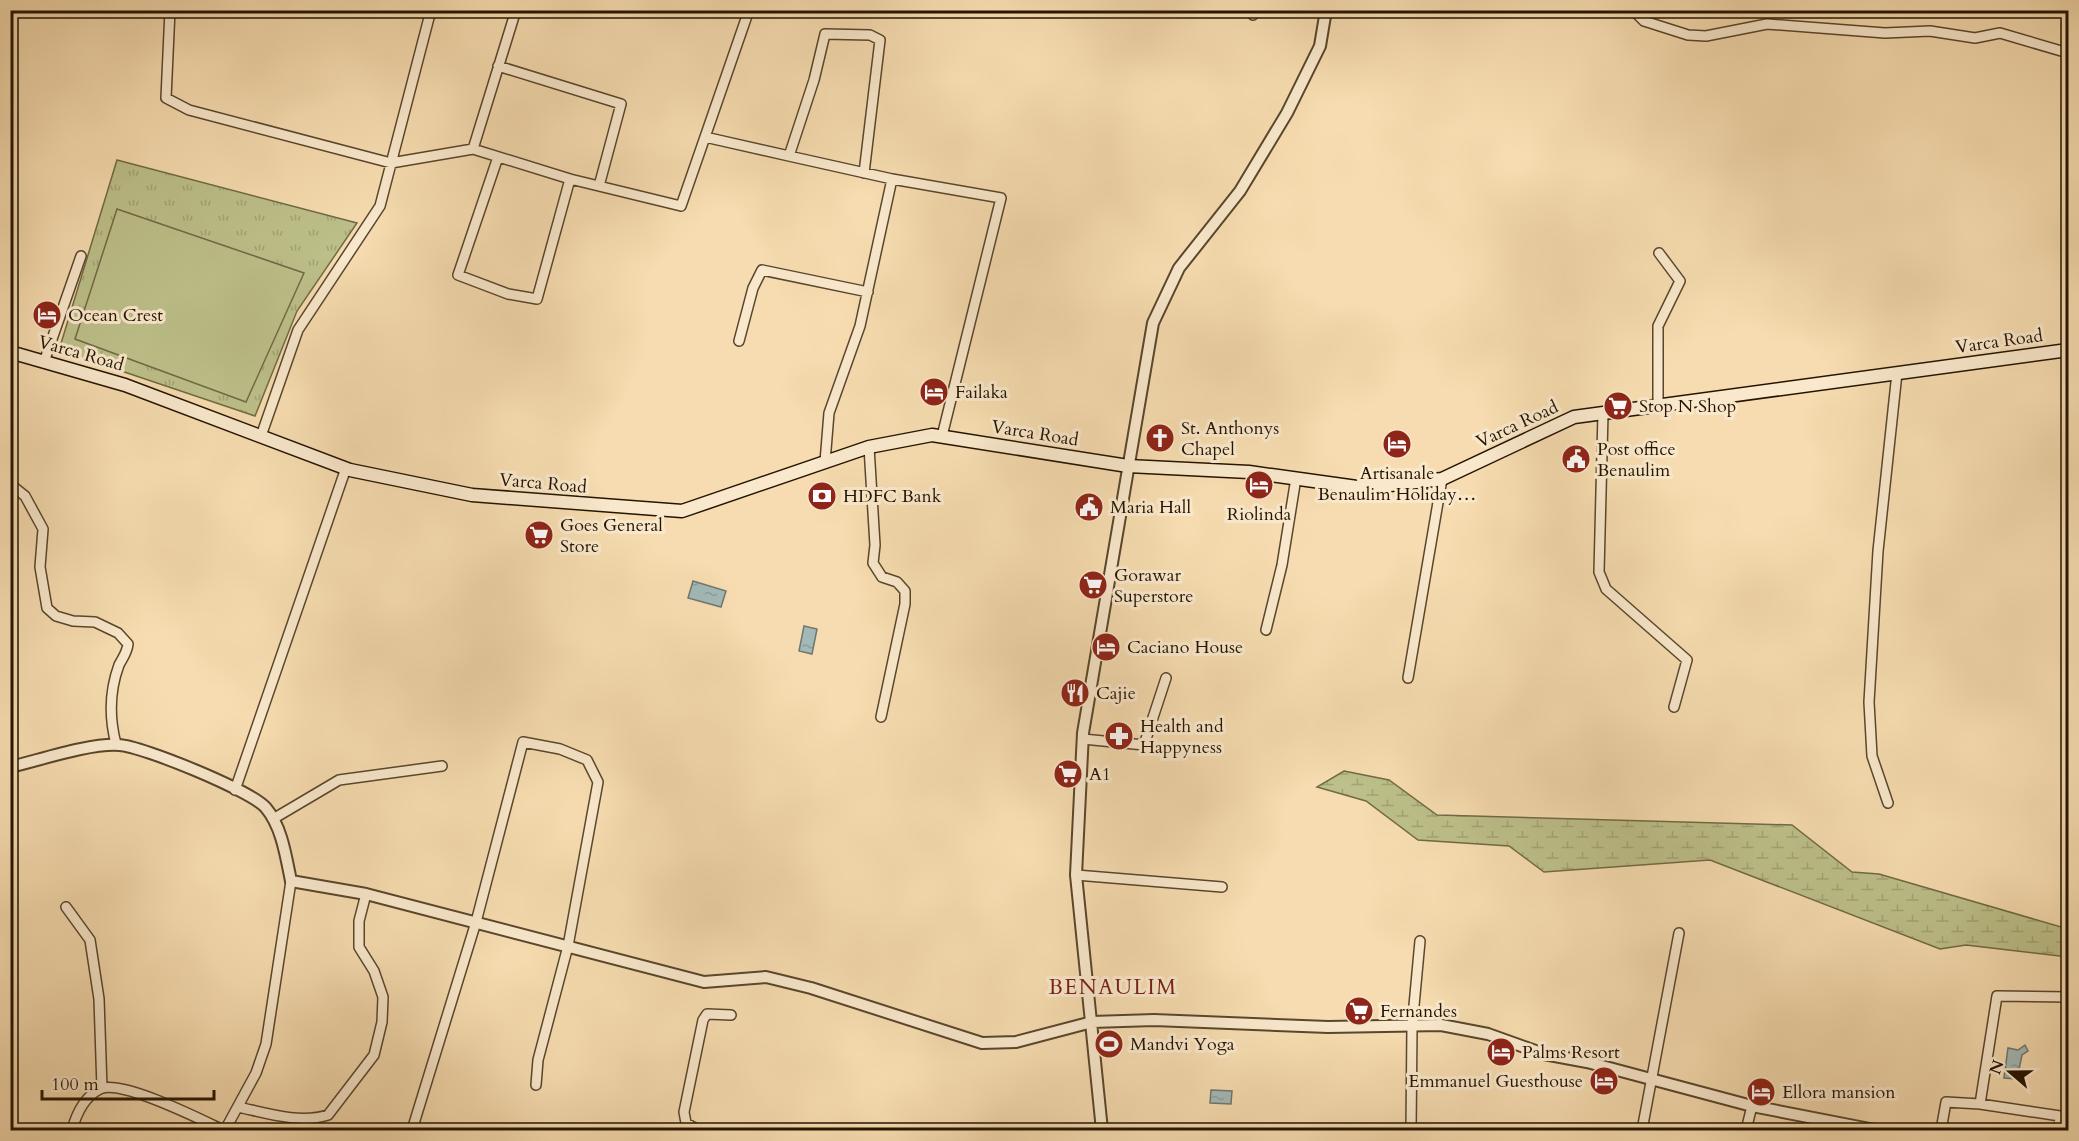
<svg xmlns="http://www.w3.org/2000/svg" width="2079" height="1141" viewBox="0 0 2079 1141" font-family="Cardo,serif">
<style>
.grass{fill:url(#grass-tufts);stroke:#716a45;stroke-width:1.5}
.wetland{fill:url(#wetland-marsh);stroke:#716a45;stroke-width:1.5}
.pitch{fill:#bdc08a;stroke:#716a45;stroke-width:1.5}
.water{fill:url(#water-ripples);stroke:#70776e;stroke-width:1.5}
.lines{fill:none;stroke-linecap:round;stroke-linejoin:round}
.minor-casing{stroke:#59462c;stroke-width:12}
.tertiary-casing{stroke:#59462c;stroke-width:14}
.secondary-casing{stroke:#251400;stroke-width:15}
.minor{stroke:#f9e8cc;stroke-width:9}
.tertiary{stroke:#f9e8cc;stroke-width:10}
.secondary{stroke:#f9e8cc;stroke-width:12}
.labels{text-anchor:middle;stroke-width:6;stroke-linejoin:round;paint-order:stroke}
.poi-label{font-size:18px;fill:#251400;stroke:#f9e8cc;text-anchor:start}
.street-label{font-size:18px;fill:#251400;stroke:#f9e8cc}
.quarter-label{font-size:21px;letter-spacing:1.5px;fill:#7a1f14;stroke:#f9e8cc}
</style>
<defs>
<pattern id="grass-tufts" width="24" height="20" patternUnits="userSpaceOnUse" patternTransform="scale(1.5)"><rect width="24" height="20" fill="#bdc08a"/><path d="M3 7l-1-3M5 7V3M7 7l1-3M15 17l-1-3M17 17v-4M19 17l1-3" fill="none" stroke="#a2a475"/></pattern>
<pattern id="wetland-marsh" width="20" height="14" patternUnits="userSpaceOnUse" patternTransform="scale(1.5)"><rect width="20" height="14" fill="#bdc08a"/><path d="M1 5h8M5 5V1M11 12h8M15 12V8" fill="none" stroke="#a2a475"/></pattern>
<pattern id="water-ripples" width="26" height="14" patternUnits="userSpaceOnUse" patternTransform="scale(1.5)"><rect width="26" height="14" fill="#a2b9b7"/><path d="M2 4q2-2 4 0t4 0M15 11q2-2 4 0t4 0" fill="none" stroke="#8b9e9c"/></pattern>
</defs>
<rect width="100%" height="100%" fill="#f6dcb0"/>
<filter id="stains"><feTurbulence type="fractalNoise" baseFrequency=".00333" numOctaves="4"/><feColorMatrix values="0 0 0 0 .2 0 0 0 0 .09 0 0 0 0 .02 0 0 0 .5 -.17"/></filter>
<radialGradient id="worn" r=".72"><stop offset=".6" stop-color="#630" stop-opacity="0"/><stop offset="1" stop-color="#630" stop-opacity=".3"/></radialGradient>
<path class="grass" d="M 117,160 L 357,223 L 297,311 L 255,416 L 59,350 Z"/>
<path class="wetland" d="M 1344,771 L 1389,780 L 1437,815 L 1792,825 L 1852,872 L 1879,874 L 2068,929 L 2068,957 L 1966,945 L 1940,949 L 1710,860 L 1544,872 L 1509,846 L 1418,840 L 1366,801 L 1317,787 Z"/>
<path class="pitch" d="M 117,209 L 304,273 L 246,402 L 75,339 Z"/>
<path class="water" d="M 693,581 L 726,591 L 721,607 L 688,598 Z
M 804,626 L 817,629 L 812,654 L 799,651 Z
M 2025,1045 L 2028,1051 L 2022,1055 L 2017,1079 L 2004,1078 L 2008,1048 L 2018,1050 Z
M 1211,1090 L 1232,1091 L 1231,1104 L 1210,1103 Z"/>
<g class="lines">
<g class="minor-casing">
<path id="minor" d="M 170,10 L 166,98 L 189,110 L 391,163 L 473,149
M 1633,10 L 1644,21 L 1688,35 L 1706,36 L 1767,24 L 1885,33 L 1930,31 L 1975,38 L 2000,33 L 2068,53
M 1253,15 L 1254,10
M 498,66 L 621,104 L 599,186
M 705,137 L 749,10
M 789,156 L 892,179 L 860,326 L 829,413 L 825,462
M 498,157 L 458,275 L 508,294 L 537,299 L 570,179 L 473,149 L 516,10
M 570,179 L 681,206 L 705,137 L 789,156 L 814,80 L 825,34 L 870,35 L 880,40 L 864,173
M 892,179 L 1001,198 L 942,436
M 739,341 L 753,288 L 762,270 L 868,292
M 44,362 L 81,256
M 1658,406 L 1658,326 L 1680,281 L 1659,253
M 1603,413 L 1599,572 L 1606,589 L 1687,660 L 1674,707
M 261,436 L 298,330 L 380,206 L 431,10
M 869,447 L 875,545 L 873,563 L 882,577 L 897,582 L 905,591 L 905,604 L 881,717
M 10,484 L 25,496 L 43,529 L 40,567 L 47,608 L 56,616 L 73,621 L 95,622 L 118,633 L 128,644 C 127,653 123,657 119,665 C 109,692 109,717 116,744
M 1266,630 L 1282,565 L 1296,478
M 2068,646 L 2068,657
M 1408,678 L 1442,479
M 1083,739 L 1144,745 L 1166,678
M 235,790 L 346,468
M 1888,803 L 1872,756 L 1869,702 L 1878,551 L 1897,373
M 273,819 L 339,780 L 442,766
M 1076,875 L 1222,887
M 66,907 L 90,940 L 99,999 L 102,1088
M 1980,1104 L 1997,996 L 2068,997
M 238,1107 C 266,1113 300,1124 328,1115 L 374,1055 L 382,1022 L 383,997 L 374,971 L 359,947 L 359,921 L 366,894
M 72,1130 C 76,1115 84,1097 100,1089 C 121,1079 202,1120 223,1130
M 225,1130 L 256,1073 L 266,1044 L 291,881
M 412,1130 L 476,922 L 523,742 L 560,749 L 587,760 L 598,782 L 568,946 L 538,1060 L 536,1085
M 698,1130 L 686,1123 L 684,1112 L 703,1020 L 707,1014 L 731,1015
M 1411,1130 L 1412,1027 L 1420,941
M 1642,1130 L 1679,933
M 1746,1130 L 1752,1106
M 1826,1130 L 1828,1121
M 1941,1130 L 1946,1102 L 1980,1104 L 2060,1116 L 2059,1130"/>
</g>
<g class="tertiary-casing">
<path id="tertiary" d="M 10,767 C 40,760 90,743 119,745 C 142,746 252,791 266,808 C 282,827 286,857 291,881 L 366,894 L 704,982 L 766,977 L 811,988 L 982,1043 L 1016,1042 L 1092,1022 L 1154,1020 L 1328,1027 L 1441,1025 L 1488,1034 L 1544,1054 L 1587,1062 L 1752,1106 L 1875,1130
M 1102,1130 L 1076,875 L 1083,733 L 1153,323 L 1179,268 L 1240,191 L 1287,113 L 1320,46 L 1326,10"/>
</g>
<g class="secondary-casing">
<path id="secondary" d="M 10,352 L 125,385 L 350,470 L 472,495 L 682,511 L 869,447 L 932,435 L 1128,466 L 1249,472 L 1364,488 L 1442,479 L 1574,417 L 2068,350"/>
</g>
<use href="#minor" class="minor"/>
<use href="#tertiary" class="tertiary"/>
<use href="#secondary" class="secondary"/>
</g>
<defs>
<g id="hotel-disc" transform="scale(1.5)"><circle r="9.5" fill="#8f2418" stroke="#f9e8cc"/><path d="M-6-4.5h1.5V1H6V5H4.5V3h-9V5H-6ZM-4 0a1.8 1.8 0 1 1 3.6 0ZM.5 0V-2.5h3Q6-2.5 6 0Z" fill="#fff"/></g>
<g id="supermarket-disc" transform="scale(1.5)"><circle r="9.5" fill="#8f2418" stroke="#f9e8cc"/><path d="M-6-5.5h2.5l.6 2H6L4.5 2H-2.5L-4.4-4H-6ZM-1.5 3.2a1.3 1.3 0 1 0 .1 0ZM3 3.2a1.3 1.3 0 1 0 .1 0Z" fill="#fff"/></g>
<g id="church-disc" transform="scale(1.5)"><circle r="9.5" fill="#8f2418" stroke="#f9e8cc"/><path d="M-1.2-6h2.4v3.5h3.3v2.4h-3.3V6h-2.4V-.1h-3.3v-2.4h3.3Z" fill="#fff"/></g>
<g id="civic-disc" transform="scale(1.5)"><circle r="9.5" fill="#8f2418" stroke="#f9e8cc"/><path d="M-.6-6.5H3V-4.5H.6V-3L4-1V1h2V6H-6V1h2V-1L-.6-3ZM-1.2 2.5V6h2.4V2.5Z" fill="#fff"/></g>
<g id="bank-disc" transform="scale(1.5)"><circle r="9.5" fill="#8f2418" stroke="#f9e8cc"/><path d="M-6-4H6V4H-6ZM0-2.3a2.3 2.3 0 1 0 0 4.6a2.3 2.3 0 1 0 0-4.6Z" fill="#fff"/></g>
<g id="restaurant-disc" transform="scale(1.5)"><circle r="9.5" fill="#8f2418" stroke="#f9e8cc"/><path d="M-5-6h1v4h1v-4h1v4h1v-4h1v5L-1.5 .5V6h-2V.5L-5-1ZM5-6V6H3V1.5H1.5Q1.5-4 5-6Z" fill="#fff"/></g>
<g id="pharmacy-disc" transform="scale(1.5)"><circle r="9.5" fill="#8f2418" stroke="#f9e8cc"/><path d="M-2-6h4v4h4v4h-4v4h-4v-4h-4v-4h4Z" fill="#fff"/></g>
<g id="stadium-disc" transform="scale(1.5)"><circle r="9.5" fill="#8f2418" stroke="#f9e8cc"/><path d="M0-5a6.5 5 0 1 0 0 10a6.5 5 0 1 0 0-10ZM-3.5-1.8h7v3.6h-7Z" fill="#fff"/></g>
</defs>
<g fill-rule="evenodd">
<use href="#hotel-disc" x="47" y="315"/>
<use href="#hotel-disc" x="934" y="392"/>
<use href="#supermarket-disc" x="1618" y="406"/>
<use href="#church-disc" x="1160" y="438"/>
<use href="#hotel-disc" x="1397" y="444"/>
<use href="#civic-disc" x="1576" y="459"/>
<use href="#hotel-disc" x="1259" y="485"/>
<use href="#bank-disc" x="822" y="496"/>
<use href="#civic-disc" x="1089" y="507"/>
<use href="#supermarket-disc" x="539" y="535"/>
<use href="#supermarket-disc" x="1093" y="585"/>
<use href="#hotel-disc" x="1106" y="647"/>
<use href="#restaurant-disc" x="1075" y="693"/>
<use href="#pharmacy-disc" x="1119" y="736"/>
<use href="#supermarket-disc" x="1068" y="774"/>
<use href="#supermarket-disc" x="1359" y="1011"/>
<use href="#stadium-disc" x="1109" y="1044"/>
<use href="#hotel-disc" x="1501" y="1052"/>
<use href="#hotel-disc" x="1604" y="1081"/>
<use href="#hotel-disc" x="1761" y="1092"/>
</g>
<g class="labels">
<g class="poi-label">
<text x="68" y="321">Ocean Crest</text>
<text x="955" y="398">Failaka</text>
<text x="1639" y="412">Stop N Shop</text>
<text x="1181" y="434">St. Anthonys<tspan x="1181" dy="21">Chapel</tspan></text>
<text x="1597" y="455">Post office<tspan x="1597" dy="21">Benaulim</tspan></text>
<text x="1397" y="479" text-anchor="middle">Artisanale<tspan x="1397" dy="21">Benaulim Holiday…</tspan></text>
<text x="843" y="502">HDFC Bank</text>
<text x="1110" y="513">Maria Hall</text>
<text x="1259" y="520" text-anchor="middle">Riolinda</text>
<text x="560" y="531">Goes General<tspan x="560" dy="21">Store</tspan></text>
<text x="1114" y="581">Gorawar<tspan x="1114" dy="21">Superstore</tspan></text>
<text x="1127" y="653">Caciano House</text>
<text x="1096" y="699">Cajie</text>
<text x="1140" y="732">Health and<tspan x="1140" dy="21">Happyness</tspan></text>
<text x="1089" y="780">A1</text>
<text x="1380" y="1017">Fernandes</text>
<text x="1130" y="1050">Mandvi Yoga</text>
<text x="1522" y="1058">Palms Resort</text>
<text x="1583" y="1087" text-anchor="end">Emmanuel Guesthouse</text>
<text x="1782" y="1098">Ellora mansion</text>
</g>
<g class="street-label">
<text transform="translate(1999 341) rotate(-8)" y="6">Varca Road</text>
<text transform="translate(81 353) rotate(16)" y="6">Varca Road</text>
<text transform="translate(1517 424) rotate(-25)" y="6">Varca Road</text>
<text transform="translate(1035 433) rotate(9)" y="6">Varca Road</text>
<text transform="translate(543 483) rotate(5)" y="6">Varca Road</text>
</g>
<g class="quarter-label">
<text x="1113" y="994">BENAULIM</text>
</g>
</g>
<rect width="2079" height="1141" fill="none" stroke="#f6dcb0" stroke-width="36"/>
<rect x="12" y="12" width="2055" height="1117" fill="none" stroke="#251400" stroke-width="3"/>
<rect x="18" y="18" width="2043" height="1105" fill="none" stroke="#251400" stroke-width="1.5"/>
<g transform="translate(2010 1072) rotate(290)" stroke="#f9e8cc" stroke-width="4.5" paint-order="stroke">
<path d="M0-4.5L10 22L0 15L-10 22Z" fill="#251400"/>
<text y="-9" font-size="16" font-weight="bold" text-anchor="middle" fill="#251400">N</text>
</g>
<path d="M42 1090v9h172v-9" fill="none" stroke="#251400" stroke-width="3"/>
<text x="51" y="1090" font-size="18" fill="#251400" stroke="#f9e8cc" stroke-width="4.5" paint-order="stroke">100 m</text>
<rect width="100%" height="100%" filter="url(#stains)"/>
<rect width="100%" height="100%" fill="url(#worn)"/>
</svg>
